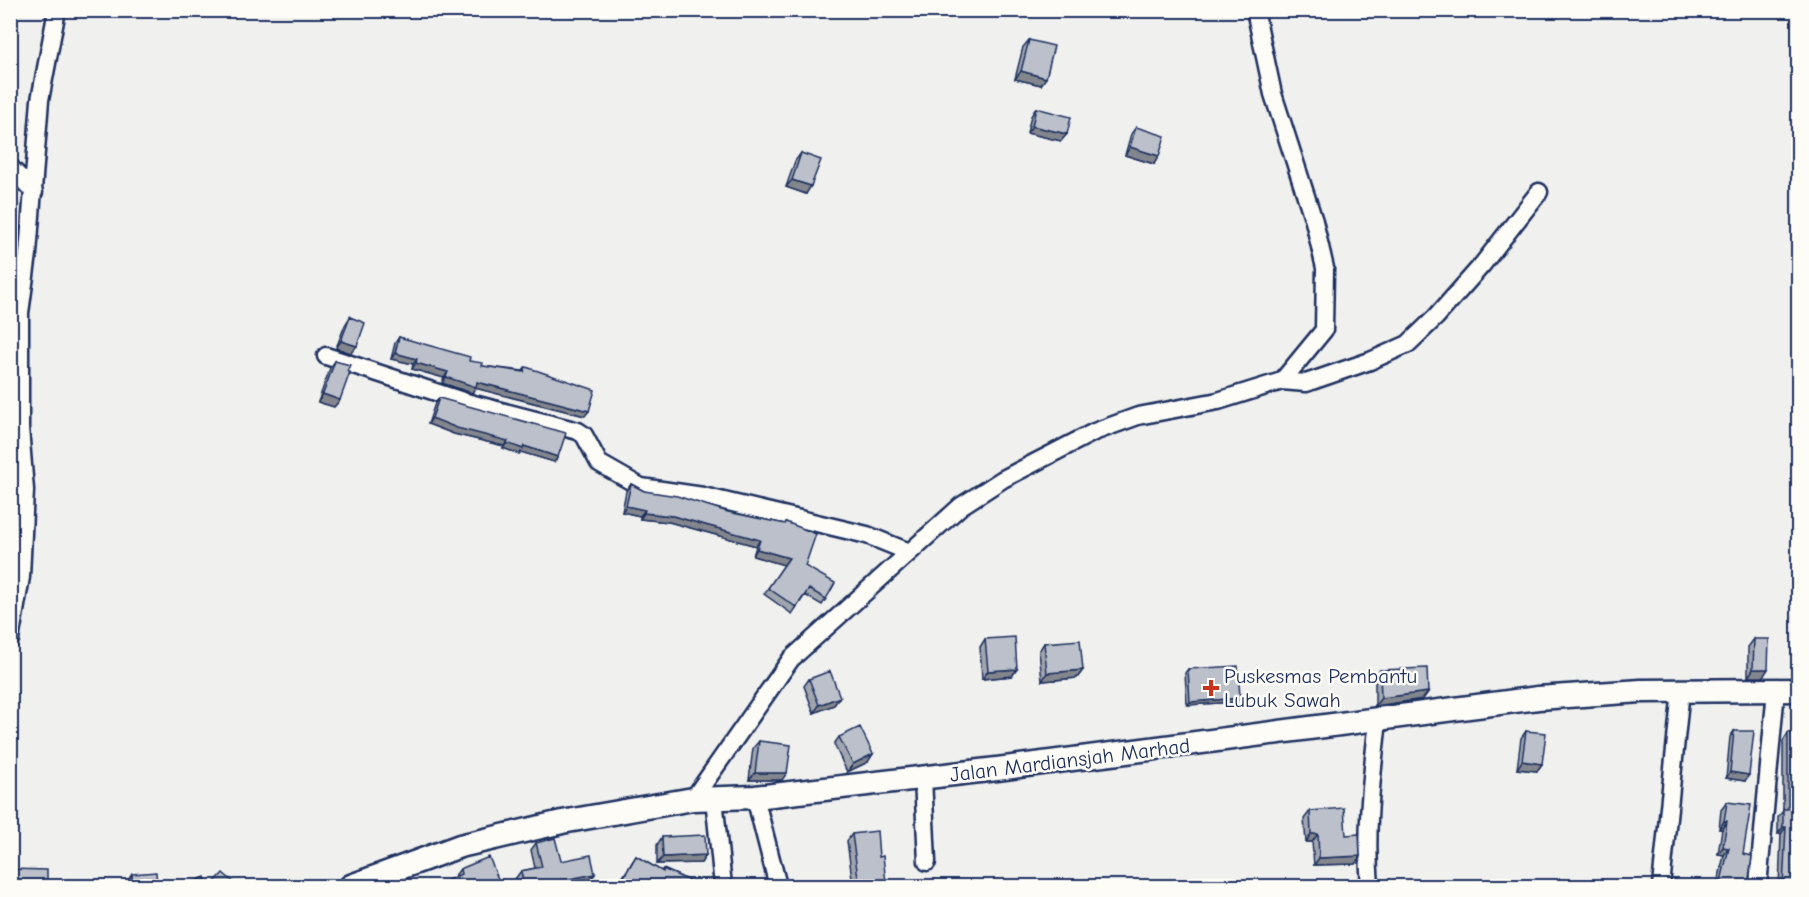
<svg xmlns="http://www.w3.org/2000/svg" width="1809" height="897" viewBox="0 0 1809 897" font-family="'Comic Neue',sans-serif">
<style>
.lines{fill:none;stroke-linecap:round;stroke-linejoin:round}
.street-casing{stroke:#1b2f5e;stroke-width:21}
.secondary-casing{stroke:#1b2f5e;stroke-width:27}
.street{stroke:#fdfcf7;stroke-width:16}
.secondary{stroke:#fdfcf7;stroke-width:22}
.wall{fill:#a1a5ae;stroke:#1b2f5e;stroke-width:1.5}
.shaded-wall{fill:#83868d;stroke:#1b2f5e;stroke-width:1.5}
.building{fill:#bbc0ca;stroke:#1b2f5e;stroke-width:1.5}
.poi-dot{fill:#c8321e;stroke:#fdfcf7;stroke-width:2}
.labels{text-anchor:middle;stroke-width:5;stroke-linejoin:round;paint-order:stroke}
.poi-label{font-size:21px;fill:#1b2f5e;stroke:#fdfcf7;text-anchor:start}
.street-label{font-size:21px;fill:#1b2f5e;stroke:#fdfcf7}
</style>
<rect width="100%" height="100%" fill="#f0f0ee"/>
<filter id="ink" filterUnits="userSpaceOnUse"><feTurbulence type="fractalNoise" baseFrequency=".0167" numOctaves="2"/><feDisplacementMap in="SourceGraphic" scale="12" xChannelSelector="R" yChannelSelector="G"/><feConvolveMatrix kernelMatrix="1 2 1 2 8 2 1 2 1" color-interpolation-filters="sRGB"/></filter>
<g filter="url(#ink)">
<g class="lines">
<g class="street-casing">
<path id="street" d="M 1255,10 L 1273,94 L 1314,221 L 1325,268 L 1324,330 L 1282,381
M 10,167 L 34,192
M 326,356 L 466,402 L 578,431 L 584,435 L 599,463 L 641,487 L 703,496 L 867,535 L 909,552
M 10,640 L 21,577 L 25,490 L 20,428 L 20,313 L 28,254 L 40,100 L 57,10
M 923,778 L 927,862
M 755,797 L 778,886
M 714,798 L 723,886
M 693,799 L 791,659 L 961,506 L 1003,479 L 1094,432 L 1138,416 L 1218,401 L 1282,381 L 1306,383 L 1370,361 L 1408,344 L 1436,317 L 1482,265 L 1539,192
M 1370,886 C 1365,830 1372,776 1378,720
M 1661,886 L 1681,690
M 1758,886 L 1776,690"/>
</g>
<g class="secondary-casing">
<path id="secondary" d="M 351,886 L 460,846 L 562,822 L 693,799 L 755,797 L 997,769 L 1538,698 L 1641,691 L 1798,690"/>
</g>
<use href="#street" class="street"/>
<use href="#secondary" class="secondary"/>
</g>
<path class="wall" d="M 1029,40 L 1041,85 L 1015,79 L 1023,47 Z
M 1036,108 L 1067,134 L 1061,141 L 1027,133 L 1031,116 Z
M 1136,127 L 1154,164 L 1125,155 L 1131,134 Z
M 801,153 L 806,194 L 786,187 L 795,161 Z
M 350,317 L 351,353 L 336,348 L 345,325 Z
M 399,337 L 482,366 L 523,371 L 526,367 L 585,416 L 475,388 L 472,393 L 442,383 L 444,378 L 412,369 L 413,364 L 391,359 L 395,343 Z
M 335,361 L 340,400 L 334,407 L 318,402 L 330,368 Z
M 439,398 L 558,457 L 554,462 L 521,452 L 519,454 L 503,448 L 504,446 L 454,434 L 428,424 L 435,403 Z
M 631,484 L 644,491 L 728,512 L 785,524 L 786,522 L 805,566 L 826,599 L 822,605 L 805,595 L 792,614 L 764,594 L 784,565 L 753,556 L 756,546 L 669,522 L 640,519 L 640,516 L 622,512 L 626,491 Z
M 985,639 L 1017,669 L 1012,676 L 982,679 L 980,647 Z
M 1754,639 L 1763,677 L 1748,677 L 1748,647 Z
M 1044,643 L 1083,670 L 1077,678 L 1042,681 L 1039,651 Z
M 1188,669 L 1237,702 L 1187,705 L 1185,673 Z
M 1380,670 L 1428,692 L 1423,699 L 1375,706 L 1375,677 Z
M 809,679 L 840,697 L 834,705 L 814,713 L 804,686 Z
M 1526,731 L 1542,764 L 1537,771 L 1517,769 L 1521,738 Z
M 1734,731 L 1745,781 L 1726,778 L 1730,737 Z
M 1788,733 L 1798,886 L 1779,886 L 1781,834 L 1778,834 L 1778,817 L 1783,811 L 1783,741 Z
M 839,737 L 868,762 L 847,772 L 834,744 Z
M 759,741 L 782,780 L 749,780 L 753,748 Z
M 1727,802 L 1743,854 L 1748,886 L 1717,886 L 1724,855 L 1718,854 L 1722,829 L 1719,829 L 1721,810 Z
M 1310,811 L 1360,856 L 1355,864 L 1314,865 L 1312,842 L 1306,842 L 1304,819 Z
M 852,834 L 879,857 L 886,882 L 883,886 L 853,886 L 847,841 Z
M 662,837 L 706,855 L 701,863 L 657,864 L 657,845 Z
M 536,843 L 561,861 L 590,881 L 563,886 L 517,886 L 515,879 L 521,871 L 535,868 L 531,850 Z
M 636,856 L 661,871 L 663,869 L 701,886 L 617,886 Z
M 460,869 L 501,886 L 454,877 Z
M 132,874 L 157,886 L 127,886 L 127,882 Z"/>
<path class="shaded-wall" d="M 1021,71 L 1046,78 L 1041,85 L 1015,79 Z
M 1032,126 L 1067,134 L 1061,141 L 1027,133 Z
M 1130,147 L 1159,156 L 1154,164 L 1125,155 Z
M 792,180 L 811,186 L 806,194 L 786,187 Z
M 341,341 L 357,346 L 351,353 L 336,348 Z
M 395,353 L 417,359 L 413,364 L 391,359 Z
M 416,363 L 448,372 L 444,378 L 412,369 Z
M 446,377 L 477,382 L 589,411 L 585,416 L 475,388 L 472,393 L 442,383 Z
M 323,394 L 340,400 L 334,407 L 318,402 Z
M 432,418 L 508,441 L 504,446 L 454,434 L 428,424 Z
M 507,443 L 524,446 L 558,457 L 554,462 L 521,452 L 519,454 L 503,448 Z
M 626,506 L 645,510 L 640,516 L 622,512 Z
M 644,513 L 673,516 L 760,540 L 756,546 L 669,522 L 640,519 Z
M 757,549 L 789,558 L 784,565 L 753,556 Z
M 1017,669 L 1012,676 L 982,679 L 988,671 Z
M 1753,669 L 1768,669 L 1763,677 L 1748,677 Z
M 1083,670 L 1077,678 L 1042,681 L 1047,673 Z
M 1428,692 L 1423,699 L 1375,706 L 1381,698 Z
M 840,697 L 834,705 L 814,713 L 819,705 Z
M 1240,698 L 1237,702 L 1187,705 L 1190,702 Z
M 873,754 L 868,762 L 847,772 L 853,764 Z
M 1522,761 L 1542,764 L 1537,771 L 1517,769 Z
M 1730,772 L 1749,775 L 1745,781 L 1726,778 Z
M 755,773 L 787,773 L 782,780 L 749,780 Z
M 1724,821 L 1727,821 L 1722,829 L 1719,829 Z
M 1783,827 L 1786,827 L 1781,834 L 1778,834 Z
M 1311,834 L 1318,834 L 1312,842 L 1306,842 Z
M 1723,847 L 1729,848 L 1724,855 L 1718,854 Z
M 706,855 L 701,863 L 657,864 L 663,857 Z
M 1360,856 L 1355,864 L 1314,865 L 1319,858 Z
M 595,874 L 590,881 L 563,886 L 546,886 L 548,883 Z
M 886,882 L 883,886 L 858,886 L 859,885 Z"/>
<path class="building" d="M 1029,40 L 1054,46 L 1046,78 L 1021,71 Z
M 1036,108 L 1071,117 L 1067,134 L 1032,126 Z
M 1136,127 L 1165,136 L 1159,156 L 1130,147 Z
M 801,153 L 821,160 L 811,186 L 792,180 Z
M 350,317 L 365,323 L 357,346 L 341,341 Z
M 399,337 L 470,357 L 469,361 L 483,363 L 482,366 L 524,372 L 526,367 L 595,390 L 589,411 L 477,382 L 476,387 L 446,377 L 448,372 L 416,363 L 417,359 L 395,353 Z
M 335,361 L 350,365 L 347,371 L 350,372 L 340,400 L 323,394 Z
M 439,398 L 566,433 L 558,457 L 524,446 L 523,449 L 507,443 L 508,441 L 457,428 L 432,418 Z
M 631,484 L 644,491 L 677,496 L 728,512 L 785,524 L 786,522 L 816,534 L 805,566 L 835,583 L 826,599 L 809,589 L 796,607 L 768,588 L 789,558 L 757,549 L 760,540 L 673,516 L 644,513 L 645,510 L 626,506 Z
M 1015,637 L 1017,669 L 988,671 L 985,639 Z
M 1754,639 L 1769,639 L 1768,669 L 1753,669 Z
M 1080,640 L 1083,670 L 1047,673 L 1044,643 Z
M 1238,666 L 1240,698 L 1190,702 L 1188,669 Z
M 1427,668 L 1428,692 L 1381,698 L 1380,670 Z
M 830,671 L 840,697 L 819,705 L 809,679 Z
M 860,727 L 873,754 L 853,764 L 839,737 Z
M 1526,731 L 1546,733 L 1542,764 L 1522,761 Z
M 1734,731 L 1754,731 L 1749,775 L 1730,772 Z
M 1788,733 L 1798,733 L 1798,886 L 1783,886 L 1786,827 L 1783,827 L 1783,809 L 1788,809 Z
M 759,741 L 791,745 L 787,773 L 755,773 Z
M 1727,802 L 1751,805 L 1743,854 L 1752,856 L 1748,886 L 1722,886 L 1722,877 L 1729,848 L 1723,847 L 1727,821 L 1724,821 Z
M 1344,808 L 1346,835 L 1359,834 L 1360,856 L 1319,858 L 1318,834 L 1311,834 L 1310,811 Z
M 877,831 L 879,857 L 883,856 L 886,882 L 859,885 L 852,834 Z
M 705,835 L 706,855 L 663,857 L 662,837 Z
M 555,838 L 561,861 L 591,855 L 595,874 L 548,883 L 549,886 L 524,886 L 521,871 L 542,867 L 536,843 Z
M 636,856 L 663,872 L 663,869 L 701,886 L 633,886 L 622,880 Z
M 489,857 L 501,886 L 435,886 L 461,874 L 460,869 Z
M 10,869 L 47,870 L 47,886 L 10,886 Z
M 156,872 L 157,886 L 133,886 L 132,874 Z
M 223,873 L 238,886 L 211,886 Z
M 205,877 L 208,886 L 191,886 L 189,883 Z"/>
</g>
<path class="poi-dot" d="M1208 679h6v6h6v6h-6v6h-6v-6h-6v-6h6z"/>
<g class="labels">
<g class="poi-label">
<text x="1224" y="683">Puskesmas Pembantu<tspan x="1224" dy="24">Lubuk Sawah</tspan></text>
</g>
<g class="street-label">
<text transform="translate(1070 760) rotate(-7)" y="7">Jalan Mardiansjah Marhad</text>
</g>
</g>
<rect width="1809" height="897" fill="none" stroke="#fdfcf7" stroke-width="36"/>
<rect x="18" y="18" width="1773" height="861" fill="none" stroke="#1b2f5e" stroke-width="2" filter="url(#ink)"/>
</svg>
